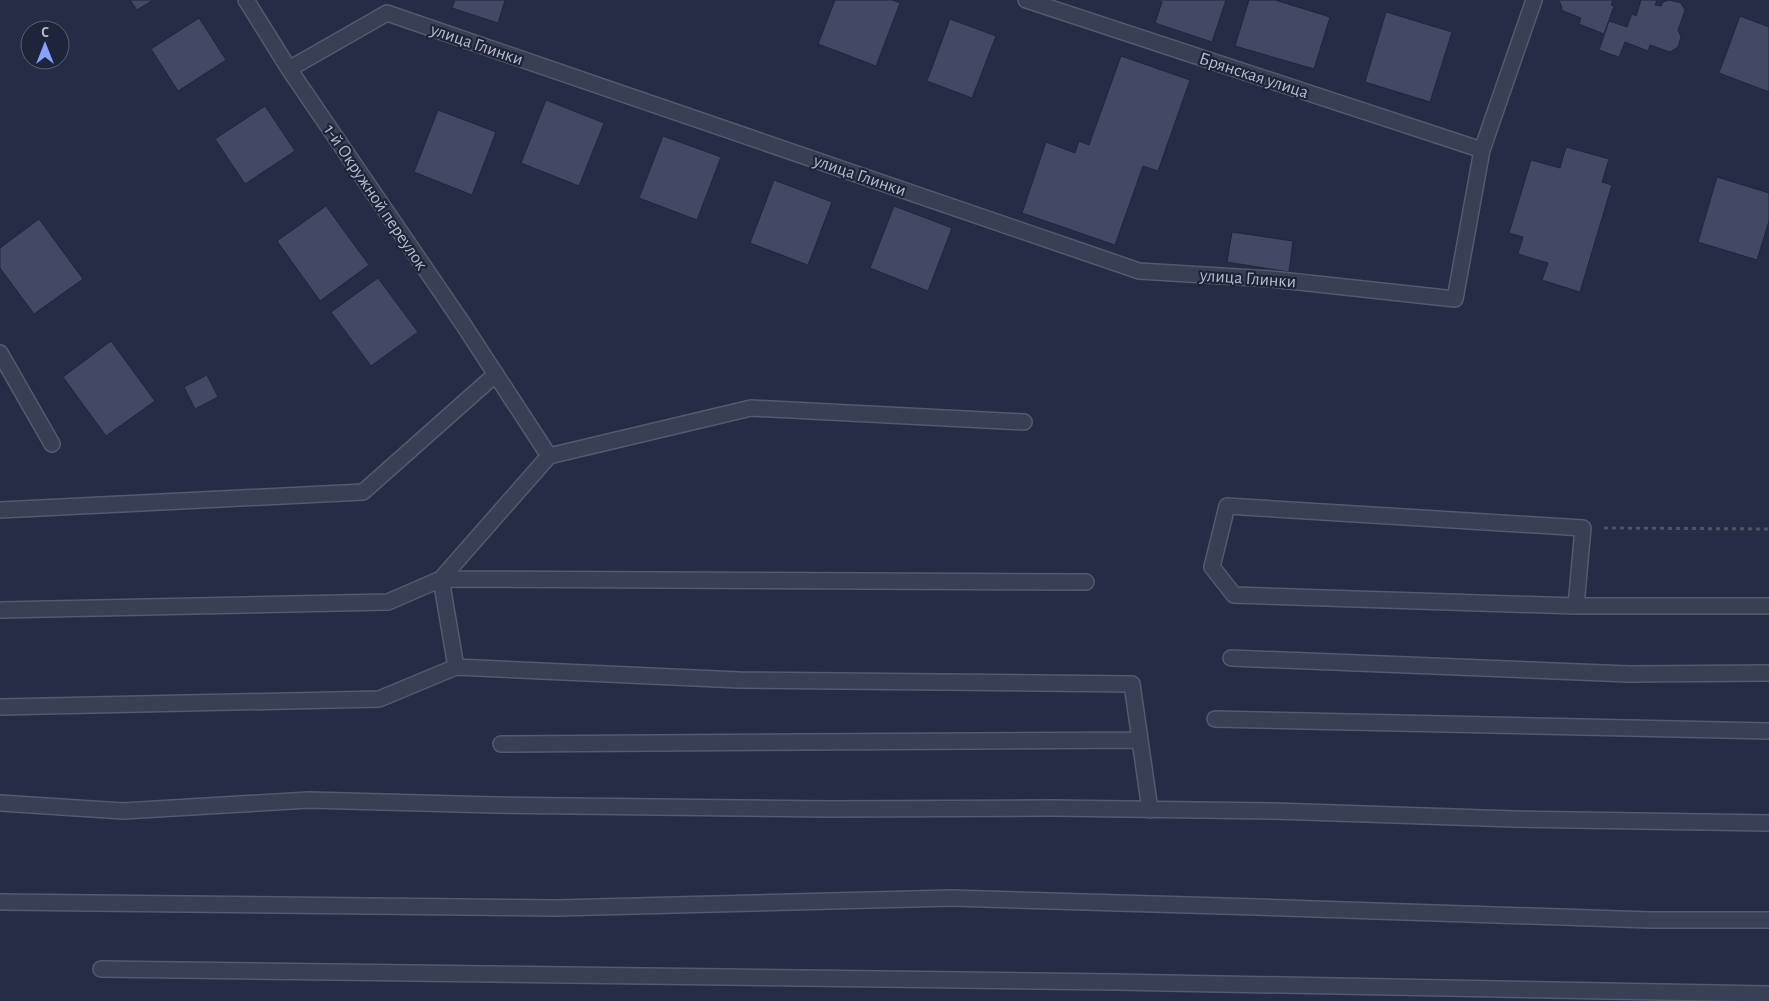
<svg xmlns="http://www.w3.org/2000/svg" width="1769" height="1001" viewBox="0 0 1769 1001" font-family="'Alegreya Sans',sans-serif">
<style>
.building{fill:#414965;stroke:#20263c}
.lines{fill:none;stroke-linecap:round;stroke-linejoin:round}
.minor-casing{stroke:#555a6f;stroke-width:18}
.path{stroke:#455962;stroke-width:3;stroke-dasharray:4 4;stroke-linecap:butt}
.minor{stroke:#393f54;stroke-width:15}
.labels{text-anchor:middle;stroke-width:4.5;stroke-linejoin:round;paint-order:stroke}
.street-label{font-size:18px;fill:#b7bbce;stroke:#1e243a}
</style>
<rect width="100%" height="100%" fill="#252c45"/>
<path class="building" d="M 130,0 L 153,0 L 137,10 Z
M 455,0 L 505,0 L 498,23 L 452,8 Z
M 835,0 L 892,0 L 900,3 L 876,66 L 818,44 Z
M 1156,0 L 1226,0 L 1212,42 L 1155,23 L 1162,2 Z
M 1249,0 L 1275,0 L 1330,17 L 1314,69 L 1235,46 Z
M 1559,0 L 1613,0 L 1611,5 L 1614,6 L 1604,34 L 1579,24 L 1581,18 L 1561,10 L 1562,8 Z
M 1641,0 L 1655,0 L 1657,1 L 1655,5 L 1661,6 L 1663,2 L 1669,0 L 1681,3 L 1685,10 L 1678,30 L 1681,37 L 1678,47 L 1670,52 L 1650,45 L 1648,51 L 1625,42 L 1619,57 L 1599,50 L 1609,21 L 1627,27 L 1632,14 L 1636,16 Z
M 1386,12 L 1452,32 L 1430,102 L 1365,82 Z
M 1740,16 L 1769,27 L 1769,92 L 1719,73 Z
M 199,18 L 226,60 L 178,91 L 151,49 Z
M 950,19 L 996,36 L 972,98 L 927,81 Z
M 1121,56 L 1190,80 L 1158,171 L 1143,166 L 1115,245 L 1022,213 L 1046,142 L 1075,153 L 1079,141 L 1089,145 Z
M 546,100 L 604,123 L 579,186 L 521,163 Z
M 265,106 L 295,151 L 245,184 L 215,139 Z
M 438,110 L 496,132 L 472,195 L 414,172 Z
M 663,136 L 721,157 L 697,220 L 639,198 Z
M 1566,147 L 1609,159 L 1602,182 L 1612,185 L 1580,292 L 1542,280 L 1548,263 L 1518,254 L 1523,237 L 1509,233 L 1531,160 L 1560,168 Z
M 1717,177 L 1769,193 L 1769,221 L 1757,260 L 1698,242 Z
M 774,180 L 832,202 L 808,265 L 750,243 Z
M 326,206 L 369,265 L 320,301 L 277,241 Z
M 894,206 L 952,228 L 928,291 L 870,268 Z
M 39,219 L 83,279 L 34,314 L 0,268 L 0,248 Z
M 1232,232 L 1293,241 L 1289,272 L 1227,262 Z
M 378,278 L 418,332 L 371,366 L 331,312 Z
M 111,341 L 155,401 L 106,436 L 63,377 Z
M 207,375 L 218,397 L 195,409 L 184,387 Z"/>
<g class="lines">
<g class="minor-casing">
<path id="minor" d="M 246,0 L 289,69 L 463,324 L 549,456 L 441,579 L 456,667 L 739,680 L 1132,684 L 1150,810
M 1026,0 L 1482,150
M 289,69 L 387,13 L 1139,271 L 1271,279 L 1455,299 L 1482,150 L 1534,0
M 0,353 L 52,444
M 549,456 L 751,408 L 1024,422
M 0,510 L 363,492 L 496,374
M 1576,606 L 1583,528 L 1227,506 L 1212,567 L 1234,595 L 1576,606 L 1769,606
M 0,610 L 388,602 L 441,579 L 1086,582
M 1231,658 L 1629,674 L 1769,673
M 0,707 L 379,699 L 456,667
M 1215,719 L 1769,731
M 501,744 L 1140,740
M 0,803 L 123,811 L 309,800 L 494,805 L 829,809 L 1051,808 L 1275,811 L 1514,819 L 1769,823
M 0,902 L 557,908 L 951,898 L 1257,907 L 1650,920 L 1769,920
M 101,969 L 1115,982 L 1769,994"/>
</g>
<path class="path" d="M 1604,528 L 1769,529"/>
<use href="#minor" class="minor"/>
</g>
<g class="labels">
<g class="street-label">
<text transform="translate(477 44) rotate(19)" y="6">улица Глинки</text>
<text transform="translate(1254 75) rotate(18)" y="6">Брянская улица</text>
<text transform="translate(860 175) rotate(19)" y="6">улица Глинки</text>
<text transform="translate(376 197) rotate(56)" y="6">1-й Окружной переулок</text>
<text transform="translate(1248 278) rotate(4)" y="6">улица Глинки</text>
</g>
</g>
<g transform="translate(45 45)"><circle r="24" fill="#1e243a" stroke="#5b6075"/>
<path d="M0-4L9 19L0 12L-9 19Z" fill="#8ba0ff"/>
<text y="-8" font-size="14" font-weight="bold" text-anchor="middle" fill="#b7bbce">С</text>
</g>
</svg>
